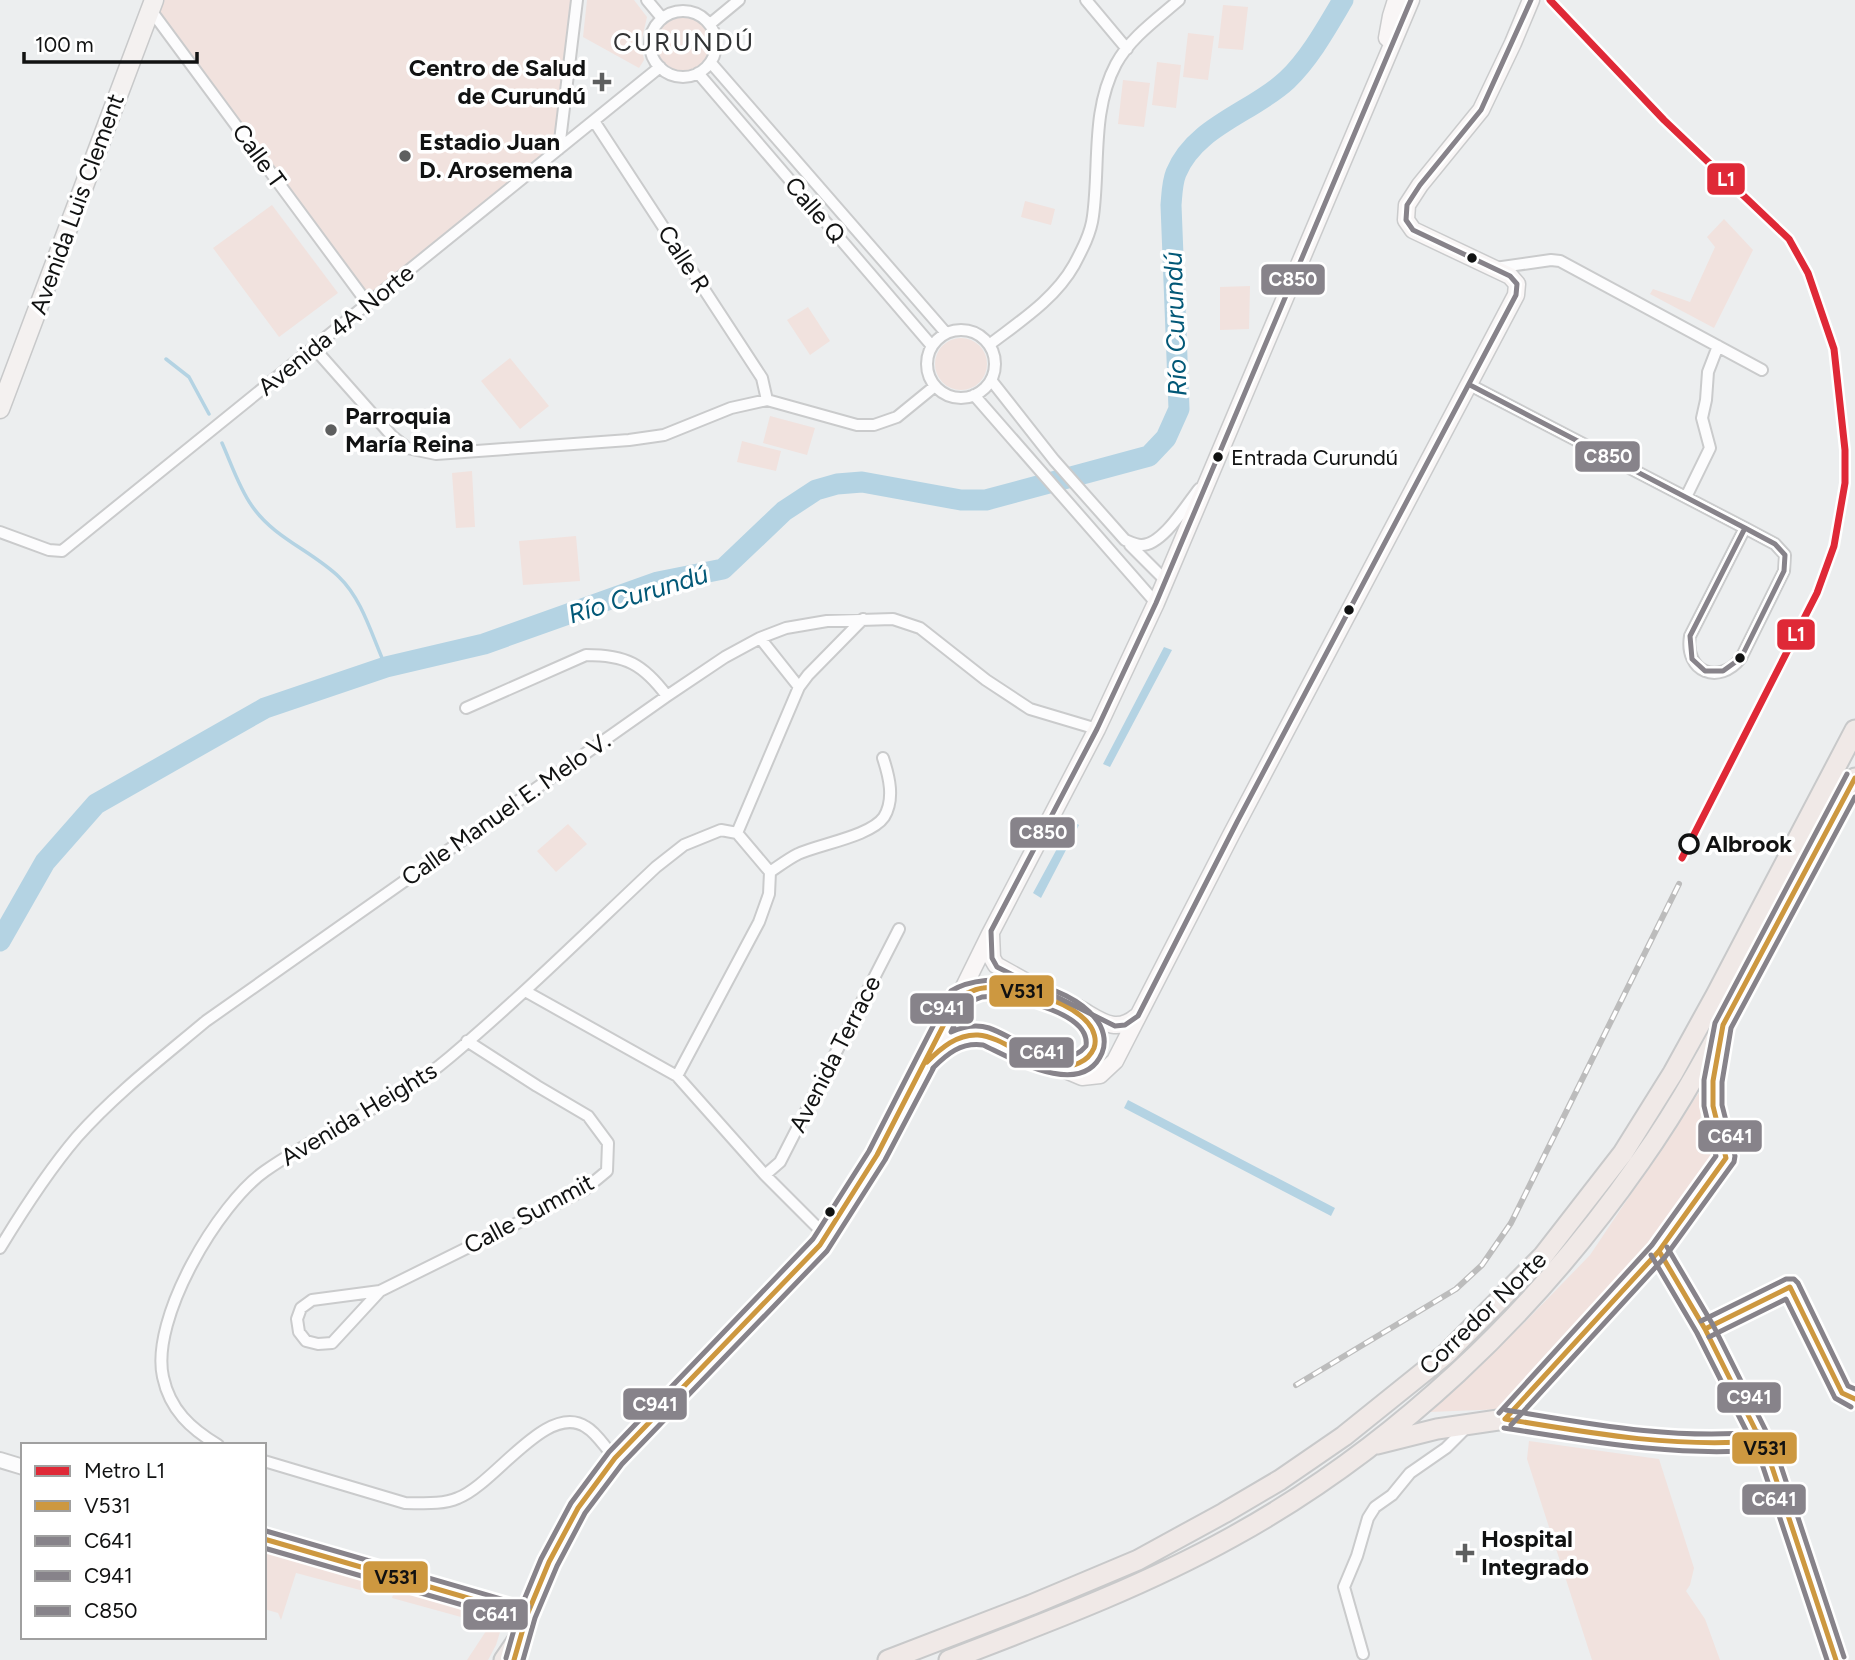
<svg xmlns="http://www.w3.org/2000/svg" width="1855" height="1660" viewBox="0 0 1855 1660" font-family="Figtree,sans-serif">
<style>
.green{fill:#f1e2de}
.water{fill:#b4d3e3}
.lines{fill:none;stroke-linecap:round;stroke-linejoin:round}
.stream{stroke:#b4d3e3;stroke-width:3.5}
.river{stroke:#b4d3e3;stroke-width:21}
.minor-casing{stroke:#cacbcc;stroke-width:14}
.tertiary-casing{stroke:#cacbcc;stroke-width:18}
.secondary-casing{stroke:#cacbcc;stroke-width:19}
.primary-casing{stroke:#c8c9ca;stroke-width:21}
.motorway-casing{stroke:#c8c9ca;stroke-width:23}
.minor{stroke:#fcfcfd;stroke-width:10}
.tertiary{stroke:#fcfcfd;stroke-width:14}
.secondary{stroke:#f9f6f6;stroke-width:16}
.primary{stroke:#f4f1f0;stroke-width:18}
.motorway{stroke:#f0e9e7;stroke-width:19}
.rail-casing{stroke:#bcbcbc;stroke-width:6}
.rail{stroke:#fff;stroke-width:3.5;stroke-dasharray:10;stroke-linecap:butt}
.bus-1-casing{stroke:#fff;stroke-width:10}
.bus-2-casing{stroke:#fff;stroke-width:10}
.bus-3-casing{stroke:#fff;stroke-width:10}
.bus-4-casing{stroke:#fff;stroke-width:10}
.bus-1{stroke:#cd9840;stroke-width:5}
.bus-2{stroke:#87838a;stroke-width:5}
.bus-3{stroke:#87838a;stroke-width:5}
.bus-4{stroke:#87838a;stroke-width:5}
.metro-1-casing{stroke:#fff;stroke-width:12}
.metro-1{stroke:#df2937;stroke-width:7}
.poi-dot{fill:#5e5f5f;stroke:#fff;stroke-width:2.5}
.bus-dot{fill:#111212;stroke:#fff;stroke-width:2.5}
.stop-dot{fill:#fff;stroke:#111212;stroke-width:3.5}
.labels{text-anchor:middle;stroke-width:7;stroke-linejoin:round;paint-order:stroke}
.bus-label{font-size:22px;fill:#111212;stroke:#fff;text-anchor:start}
.poi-label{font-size:24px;font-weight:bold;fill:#111212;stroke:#fff;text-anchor:start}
.street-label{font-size:24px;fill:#111212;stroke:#fff}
.stop-label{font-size:24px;font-weight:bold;fill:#111212;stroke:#fff;text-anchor:start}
.neighbourhood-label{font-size:26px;letter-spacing:2px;fill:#323435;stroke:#fff}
.water-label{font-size:26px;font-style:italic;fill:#025877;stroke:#fff}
.line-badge{stroke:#fff;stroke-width:2.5}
.badge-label{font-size:19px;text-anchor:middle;font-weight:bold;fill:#fff}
.pale-badge-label{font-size:19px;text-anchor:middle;font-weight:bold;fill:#111}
</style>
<rect width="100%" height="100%" fill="#eceeef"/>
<path class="green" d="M 155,0 L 577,0 L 559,149 L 368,304 L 150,9 Z
M 587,0 L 634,0 L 647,17 L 641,43 L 644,60 L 639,68 L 583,37 Z
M 1223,5 L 1248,7 L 1243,50 L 1218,48 Z
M650 44a33 33 0 1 1 66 0a33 33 0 1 1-66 0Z
M 1188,33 L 1214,36 L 1208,80 L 1183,77 Z
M 1157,62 L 1181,65 L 1176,108 L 1152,105 Z
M 1123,80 L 1150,83 L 1144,127 L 1118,124 Z
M 1025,201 L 1055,209 L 1051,225 L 1021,217 Z
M 272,205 L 338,293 L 279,337 L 213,248 Z
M 1724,219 L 1753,250 L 1714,328 L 1650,294 L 1653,289 L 1690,302 L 1715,247 L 1707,237 Z
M 1250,286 L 1249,329 L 1220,330 L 1220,287 Z
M 808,307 L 830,341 L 810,355 L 787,320 Z
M935 364a26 26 0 1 1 52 0a26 26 0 1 1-52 0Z
M 510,358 L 549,406 L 520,429 L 481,381 Z
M 770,416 L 815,428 L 807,455 L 763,443 Z
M 742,441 L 781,451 L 776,471 L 737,462 Z
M 472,471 L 475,527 L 456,528 L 452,473 Z
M 576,536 L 580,581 L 523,585 L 519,541 Z
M 568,824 L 587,844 L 556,872 L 537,851 Z
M 1704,1085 L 1700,1121 L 1713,1161 L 1655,1245 L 1589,1321 L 1505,1409 L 1429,1412 L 1526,1321 L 1590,1255 Z
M 1529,1441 L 1659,1459 L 1694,1568 L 1690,1585 L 1686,1591 L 1705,1619 L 1720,1660 L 1592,1660 L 1527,1459 Z
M 264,1551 L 381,1584 L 379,1595 L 296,1573 L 281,1620 L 278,1613 L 264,1609 Z
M 395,1588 L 493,1620 L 501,1629 L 496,1645 L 488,1660 L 467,1660 L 490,1625 L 392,1598 Z"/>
<path class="water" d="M 1164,647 L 1172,650 L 1110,767 L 1103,764 Z
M 1072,821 L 1079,825 L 1041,898 L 1033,893 Z
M 1128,1100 L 1335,1208 L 1331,1216 L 1124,1108 Z"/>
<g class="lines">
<path class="stream" d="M 166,359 L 189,377 L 209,414
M 222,443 C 231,463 239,488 252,506 C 274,538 312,551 339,577 C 363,600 372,637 386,667"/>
<path class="river" d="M 0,941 L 45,862 L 96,804 L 265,708 L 386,667 L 484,644 L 658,582 L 723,569 L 784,511 L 816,490 L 837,484 L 862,482 L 961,500 L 986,500 L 1149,456 L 1166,438 L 1179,409 L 1171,205 C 1172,194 1172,183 1176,173 C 1195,126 1253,112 1287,80 C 1310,58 1327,27 1343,0"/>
<g class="minor-casing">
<path id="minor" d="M 647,0 L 662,18
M 1086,0 L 1127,49
M 150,9 L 368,304
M650 44a33 33 0 1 1 66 0a33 33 0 1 1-66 0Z
M 710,24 L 739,0
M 711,63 L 946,333
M 698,73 L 932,346
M 594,121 L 762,378 L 767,400
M 559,149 L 577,0
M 1495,268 L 1551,260 L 1560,261 L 1762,370
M927 364a34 34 0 1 1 68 0a34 34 0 1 1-68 0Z
M 989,345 C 1019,322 1055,299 1074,265 C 1082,250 1091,233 1093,216 C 1100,165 1091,111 1116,64 C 1130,38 1157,19 1179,0
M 314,348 L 392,436 L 407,448 L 436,454 L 629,440 L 664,435 L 731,408 L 767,400 L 857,425 L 874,425 L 897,417 L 935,386
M 991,380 L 1054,460 L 1125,540 C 1130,542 1136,545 1141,545 C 1162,546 1187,504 1199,489
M 1470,385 L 1745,528 L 1775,544 L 1785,555 L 1784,571 L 1741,658 C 1719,686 1684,672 1690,636 L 1745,528
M 974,395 L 1156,603
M 1686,497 L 1710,448 L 1702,418 L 1706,400 L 1708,372 L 1718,346
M 0,532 L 49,550 L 62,551 L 660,67
M 1130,545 L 1165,580
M 760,638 L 799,687
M 466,708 L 586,655 C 626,655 643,664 667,696
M 737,833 L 799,687 L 808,675 L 863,619
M 770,872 C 779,866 788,859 798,854 C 820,844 871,836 884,817 C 895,799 889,776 883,758
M 525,991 L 677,1076 L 765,1175 L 826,1236
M 677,1076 L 759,922 L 769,894 L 770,872 L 737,833
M 765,1175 L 780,1162 L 899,929
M 0,1248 C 23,1210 48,1171 77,1137 C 115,1094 162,1058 206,1021 L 667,696 L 725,657 L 760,638 L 786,628 L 827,621 L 893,619 L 920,628 L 986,680 L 1030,709 L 1097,729
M 380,1291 L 332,1343 L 318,1344 L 306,1341 L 299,1332 L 297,1319 L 301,1308 L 312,1300 L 380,1291 L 584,1190 L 607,1171 L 608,1143 L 588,1116 L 537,1086 L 467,1041
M 1505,1419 L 1659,1251 L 1726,1158
M 1505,1419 C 1590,1432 1674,1452 1759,1441
M 1752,1423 L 1768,1455 L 1836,1660
M 218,1445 C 191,1429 170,1410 163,1377 C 150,1319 218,1204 265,1171 C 324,1129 394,1105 450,1057 C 521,997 588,931 656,867 L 684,845 L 721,830 L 737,833
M 264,1461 L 405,1503 C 422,1503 442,1505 458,1498 C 495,1484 547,1401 586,1427 C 597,1433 606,1449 615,1458
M 1363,1654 L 1344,1587 L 1357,1556 L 1368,1518 L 1375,1507 L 1392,1495 L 1410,1473 L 1446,1448 L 1467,1427"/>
</g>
<g class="tertiary-casing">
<path id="tertiary" d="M 0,1460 L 23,1467
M 264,1539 L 527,1615"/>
</g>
<g class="secondary-casing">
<path id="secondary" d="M 1387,38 L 1391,16 L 1396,0
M 991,934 L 992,958 L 996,965 L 1039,989
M 958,997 C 967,993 975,989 984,988 C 1012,984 1065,1001 1086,1021 C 1109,1044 1087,1067 1061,1066
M 1078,1008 C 1099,1019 1115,1035 1136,1017
M 933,1056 C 947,1042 964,1031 985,1036 L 1082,1077 L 1100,1075 L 1115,1061 L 1231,835 L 1516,295 L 1517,284 L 1510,276 L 1413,230 L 1406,220 L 1407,205 L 1420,185 L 1481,110 L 1513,43 L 1531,0
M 517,1647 L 527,1615 L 549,1562 L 578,1508 L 615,1458 L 820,1245 L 857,1190 L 927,1062 L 989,936 L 1097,729 L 1156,603 L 1411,0"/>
</g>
<g class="primary-casing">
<path id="primary" d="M 0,409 L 154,0"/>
</g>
<g class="motorway-casing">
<path id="motorway" d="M 1719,1042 C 1710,1083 1713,1118 1726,1158
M 1377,1444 L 1437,1429 L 1505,1419
M 504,1660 L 519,1638
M 888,1660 L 1031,1605 L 1138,1560 L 1224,1513 L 1280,1480 L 1344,1436 L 1446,1354 L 1543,1256 L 1623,1153 L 1673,1073 L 1716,995 L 1855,730
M 949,1660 C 1045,1623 1142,1587 1232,1537 C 1395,1447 1534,1314 1640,1162 C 1682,1103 1716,1039 1750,975 C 1785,909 1821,844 1855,778"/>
</g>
<use href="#minor" class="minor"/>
<use href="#tertiary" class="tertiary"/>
<use href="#secondary" class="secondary"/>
<use href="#primary" class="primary"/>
<use href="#motorway" class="motorway"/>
<g class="rail-casing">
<path id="rail" d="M 1296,1385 L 1456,1289 L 1482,1265 L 1511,1223 L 1679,884"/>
</g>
<use href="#rail" class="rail"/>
<g class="bus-1-casing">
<path id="bus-1" d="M 1659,1251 L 1705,1329 L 1768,1455 L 1836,1660
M 1705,1329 L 1790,1287 L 1842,1393 L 1855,1399
M 1505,1419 L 1659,1251 L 1726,1158 L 1713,1106 L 1713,1081 L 1723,1025 L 1855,778
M 1505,1419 C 1590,1433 1673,1448 1759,1441
M 264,1539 L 527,1615
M 514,1660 L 527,1615 L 549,1562 L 578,1508 L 615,1458 L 820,1245 L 877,1155 L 958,997 C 966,994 974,989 983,988 C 1012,984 1069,1000 1088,1023 C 1094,1030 1097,1040 1094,1048 C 1091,1055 1086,1060 1079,1063 C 1043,1079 1009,1037 978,1035 C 957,1034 941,1048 927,1062"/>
</g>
<g class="bus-2-casing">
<path id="bus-2" d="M 995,996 C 1019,999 1091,1013 1086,1046 C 1062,1076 1014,1036 989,1028 C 976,1024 962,1027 951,1032 L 964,1004 L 982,997 Z
M 1651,1255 L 1697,1333 L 1760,1458 L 1827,1660
M 1709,1337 L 1786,1299 L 1835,1398 L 1851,1407
M 1511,1425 L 1665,1257 L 1734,1162 L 1735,1156 L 1722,1105 L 1722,1082 L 1731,1028 L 1855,797
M 1504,1428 C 1589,1441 1673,1457 1760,1450
M 264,1548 L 525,1623
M 523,1660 L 535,1618 L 557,1566 L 585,1513 L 622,1464 L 827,1251 L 885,1160 L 933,1069"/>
</g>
<g class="bus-3-casing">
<path id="bus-3" d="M 1667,1247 L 1713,1325 L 1776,1451 L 1844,1657
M 1701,1321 L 1786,1279 L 1794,1279 L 1798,1283 L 1848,1386 L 1855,1389
M 1506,1410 C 1591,1424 1673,1440 1758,1432
M 1499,1413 L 1652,1245 L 1716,1156 L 1704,1106 L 1704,1080 L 1715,1023 L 1847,774
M 266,1531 L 529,1607
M 506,1658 L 519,1612 L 541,1559 L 571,1503 L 609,1452 L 813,1239 L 869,1151 L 951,991 C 989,968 1067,983 1095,1018 C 1103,1027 1107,1041 1102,1053 C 1082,1100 1011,1058 983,1045 C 961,1042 947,1054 933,1068"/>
</g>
<g class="bus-4-casing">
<path id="bus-4" d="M 1411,0 L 1156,603 L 1097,729 L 991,931 L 992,958 L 997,967 L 1115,1026 L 1125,1025 L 1138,1016 L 1237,822 L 1516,295 L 1517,284 L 1510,276 L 1413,230 L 1406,220 L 1407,205 L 1420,185 L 1481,110 L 1531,0
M 1470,385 L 1745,528
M 1745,528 L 1775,544 L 1785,555 L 1784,571 L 1741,658 L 1723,671 L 1705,671 L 1692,659 L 1690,636 Z"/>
</g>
<use href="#bus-1" class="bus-1"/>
<use href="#bus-2" class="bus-2"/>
<use href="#bus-3" class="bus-3"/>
<use href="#bus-4" class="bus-4"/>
<g class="metro-1-casing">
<path id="metro-1" d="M 1550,0 L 1664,120 L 1789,239 L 1808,273 L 1834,349 L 1845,450 L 1845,483 L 1834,546 L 1817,593 L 1682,858"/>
</g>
<use href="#metro-1" class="metro-1"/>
</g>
<g class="poi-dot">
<path d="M598.5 71.5h7v7h7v7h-7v7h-7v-7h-7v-7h7z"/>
<circle cx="405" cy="156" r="7"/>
<circle cx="331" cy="430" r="7"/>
<path d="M1461.5 1542.5h7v7h7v7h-7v7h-7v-7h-7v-7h7z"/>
</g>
<g class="bus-dot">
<circle cx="1472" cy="258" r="6"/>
<circle cx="1218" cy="457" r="6"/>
<circle cx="1349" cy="610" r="6"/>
<circle cx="1740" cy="658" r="6"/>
<circle cx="830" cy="1212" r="6"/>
</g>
<circle class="stop-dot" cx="1689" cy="844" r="9"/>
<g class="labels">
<g class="bus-label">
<text x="1231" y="465">Entrada Curundú</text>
</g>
<g class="poi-label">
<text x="586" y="76" text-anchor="end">Centro de Salud<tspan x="586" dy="28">de Curundú</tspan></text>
<text x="419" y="150">Estadio Juan<tspan x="419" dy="28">D. Arosemena</tspan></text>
<text x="345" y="424">Parroquia<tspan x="345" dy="28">María Reina</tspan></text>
<text x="1481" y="1547">Hospital<tspan x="1481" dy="28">Integrado</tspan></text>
</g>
<g class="street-label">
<text transform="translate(259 156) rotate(54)" y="8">Calle T</text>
<text transform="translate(77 204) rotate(-70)" y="8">Avenida Luis Clement</text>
<text transform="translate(815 210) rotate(49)" y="8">Calle Q</text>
<text transform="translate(684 259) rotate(57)" y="8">Calle R</text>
<text transform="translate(336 330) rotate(-39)" y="8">Avenida 4A Norte</text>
<text transform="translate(506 809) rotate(-35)" y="8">Calle Manuel E. Melo V.</text>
<text transform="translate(835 1054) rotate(-63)" y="8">Avenida Terrace</text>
<text transform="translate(359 1114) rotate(-31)" y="8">Avenida Heights</text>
<text transform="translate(529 1214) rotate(-28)" y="8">Calle Summit</text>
<text transform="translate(1483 1313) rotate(-44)" y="8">Corredor Norte</text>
</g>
<g class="stop-label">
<text x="1705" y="852">Albrook</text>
</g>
<g class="neighbourhood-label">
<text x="684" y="51">CURUNDÚ</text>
</g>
<g class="water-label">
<text transform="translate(1175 324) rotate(-92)" y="9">Río Curundú</text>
<text transform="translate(638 594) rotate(-17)" y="9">Río Curundú</text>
</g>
</g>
<g class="line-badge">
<rect x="1706" y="162" width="40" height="34" rx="7" fill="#df2937"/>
<rect x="1260" y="263" width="66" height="33" rx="7" fill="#87838a"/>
<rect x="1574" y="440" width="67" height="33" rx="7" fill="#87838a"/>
<rect x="1776" y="618" width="40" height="33" rx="7" fill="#df2937"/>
<rect x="1009" y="816" width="67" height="33" rx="7" fill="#87838a"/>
<rect x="988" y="974" width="67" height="34" rx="7" fill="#cd9840"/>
<rect x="909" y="992" width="66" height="33" rx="7" fill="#87838a"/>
<rect x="1008" y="1036" width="67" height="33" rx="7" fill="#87838a"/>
<rect x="1697" y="1119" width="66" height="34" rx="7" fill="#87838a"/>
<rect x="1716" y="1381" width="66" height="33" rx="7" fill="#87838a"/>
<rect x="622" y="1387" width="66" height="34" rx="7" fill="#87838a"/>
<rect x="1731" y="1431" width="67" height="34" rx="7" fill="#cd9840"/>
<rect x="1741" y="1483" width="66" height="33" rx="7" fill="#87838a"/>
<rect x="362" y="1560" width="67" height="34" rx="7" fill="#cd9840"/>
<rect x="462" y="1598" width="67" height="33" rx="7" fill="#87838a"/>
</g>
<g class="badge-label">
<text x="1726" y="186">L1</text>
<text x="1293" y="286">C850</text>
<text x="1608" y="463">C850</text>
<text x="1796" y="641">L1</text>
<text x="1043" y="839">C850</text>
<text x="942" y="1015">C941</text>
<text x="1042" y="1059">C641</text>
<text x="1730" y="1143">C641</text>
<text x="1749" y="1404">C941</text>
<text x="655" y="1411">C941</text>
<text x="1774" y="1506">C641</text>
<text x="495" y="1621">C641</text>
</g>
<g class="pale-badge-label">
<text x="1022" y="998">V531</text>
<text x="1765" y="1455">V531</text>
<text x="396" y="1584">V531</text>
</g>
<rect x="21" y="1443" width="245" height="196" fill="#ffffff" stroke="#a0a0a0" stroke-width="2"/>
<rect x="35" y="1466" width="35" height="10" fill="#df2937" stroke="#a0a0a0" stroke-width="2"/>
<text x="84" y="1478" font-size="21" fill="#111212">Metro L1</text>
<rect x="35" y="1501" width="35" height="10" fill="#cd9840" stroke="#a0a0a0" stroke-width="2"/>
<text x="84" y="1513" font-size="21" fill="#111212">V531</text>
<rect x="35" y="1536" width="35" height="10" fill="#87838a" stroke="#a0a0a0" stroke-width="2"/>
<text x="84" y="1548" font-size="21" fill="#111212">C641</text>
<rect x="35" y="1571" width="35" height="10" fill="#87838a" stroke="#a0a0a0" stroke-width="2"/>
<text x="84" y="1583" font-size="21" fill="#111212">C941</text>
<rect x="35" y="1606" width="35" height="10" fill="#87838a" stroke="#a0a0a0" stroke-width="2"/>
<text x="84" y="1618" font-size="21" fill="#111212">C850</text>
<path d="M24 52v10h173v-10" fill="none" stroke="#111212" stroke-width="3.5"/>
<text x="35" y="52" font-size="21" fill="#111212" stroke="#ffffff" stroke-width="5" paint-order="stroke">100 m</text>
</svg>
